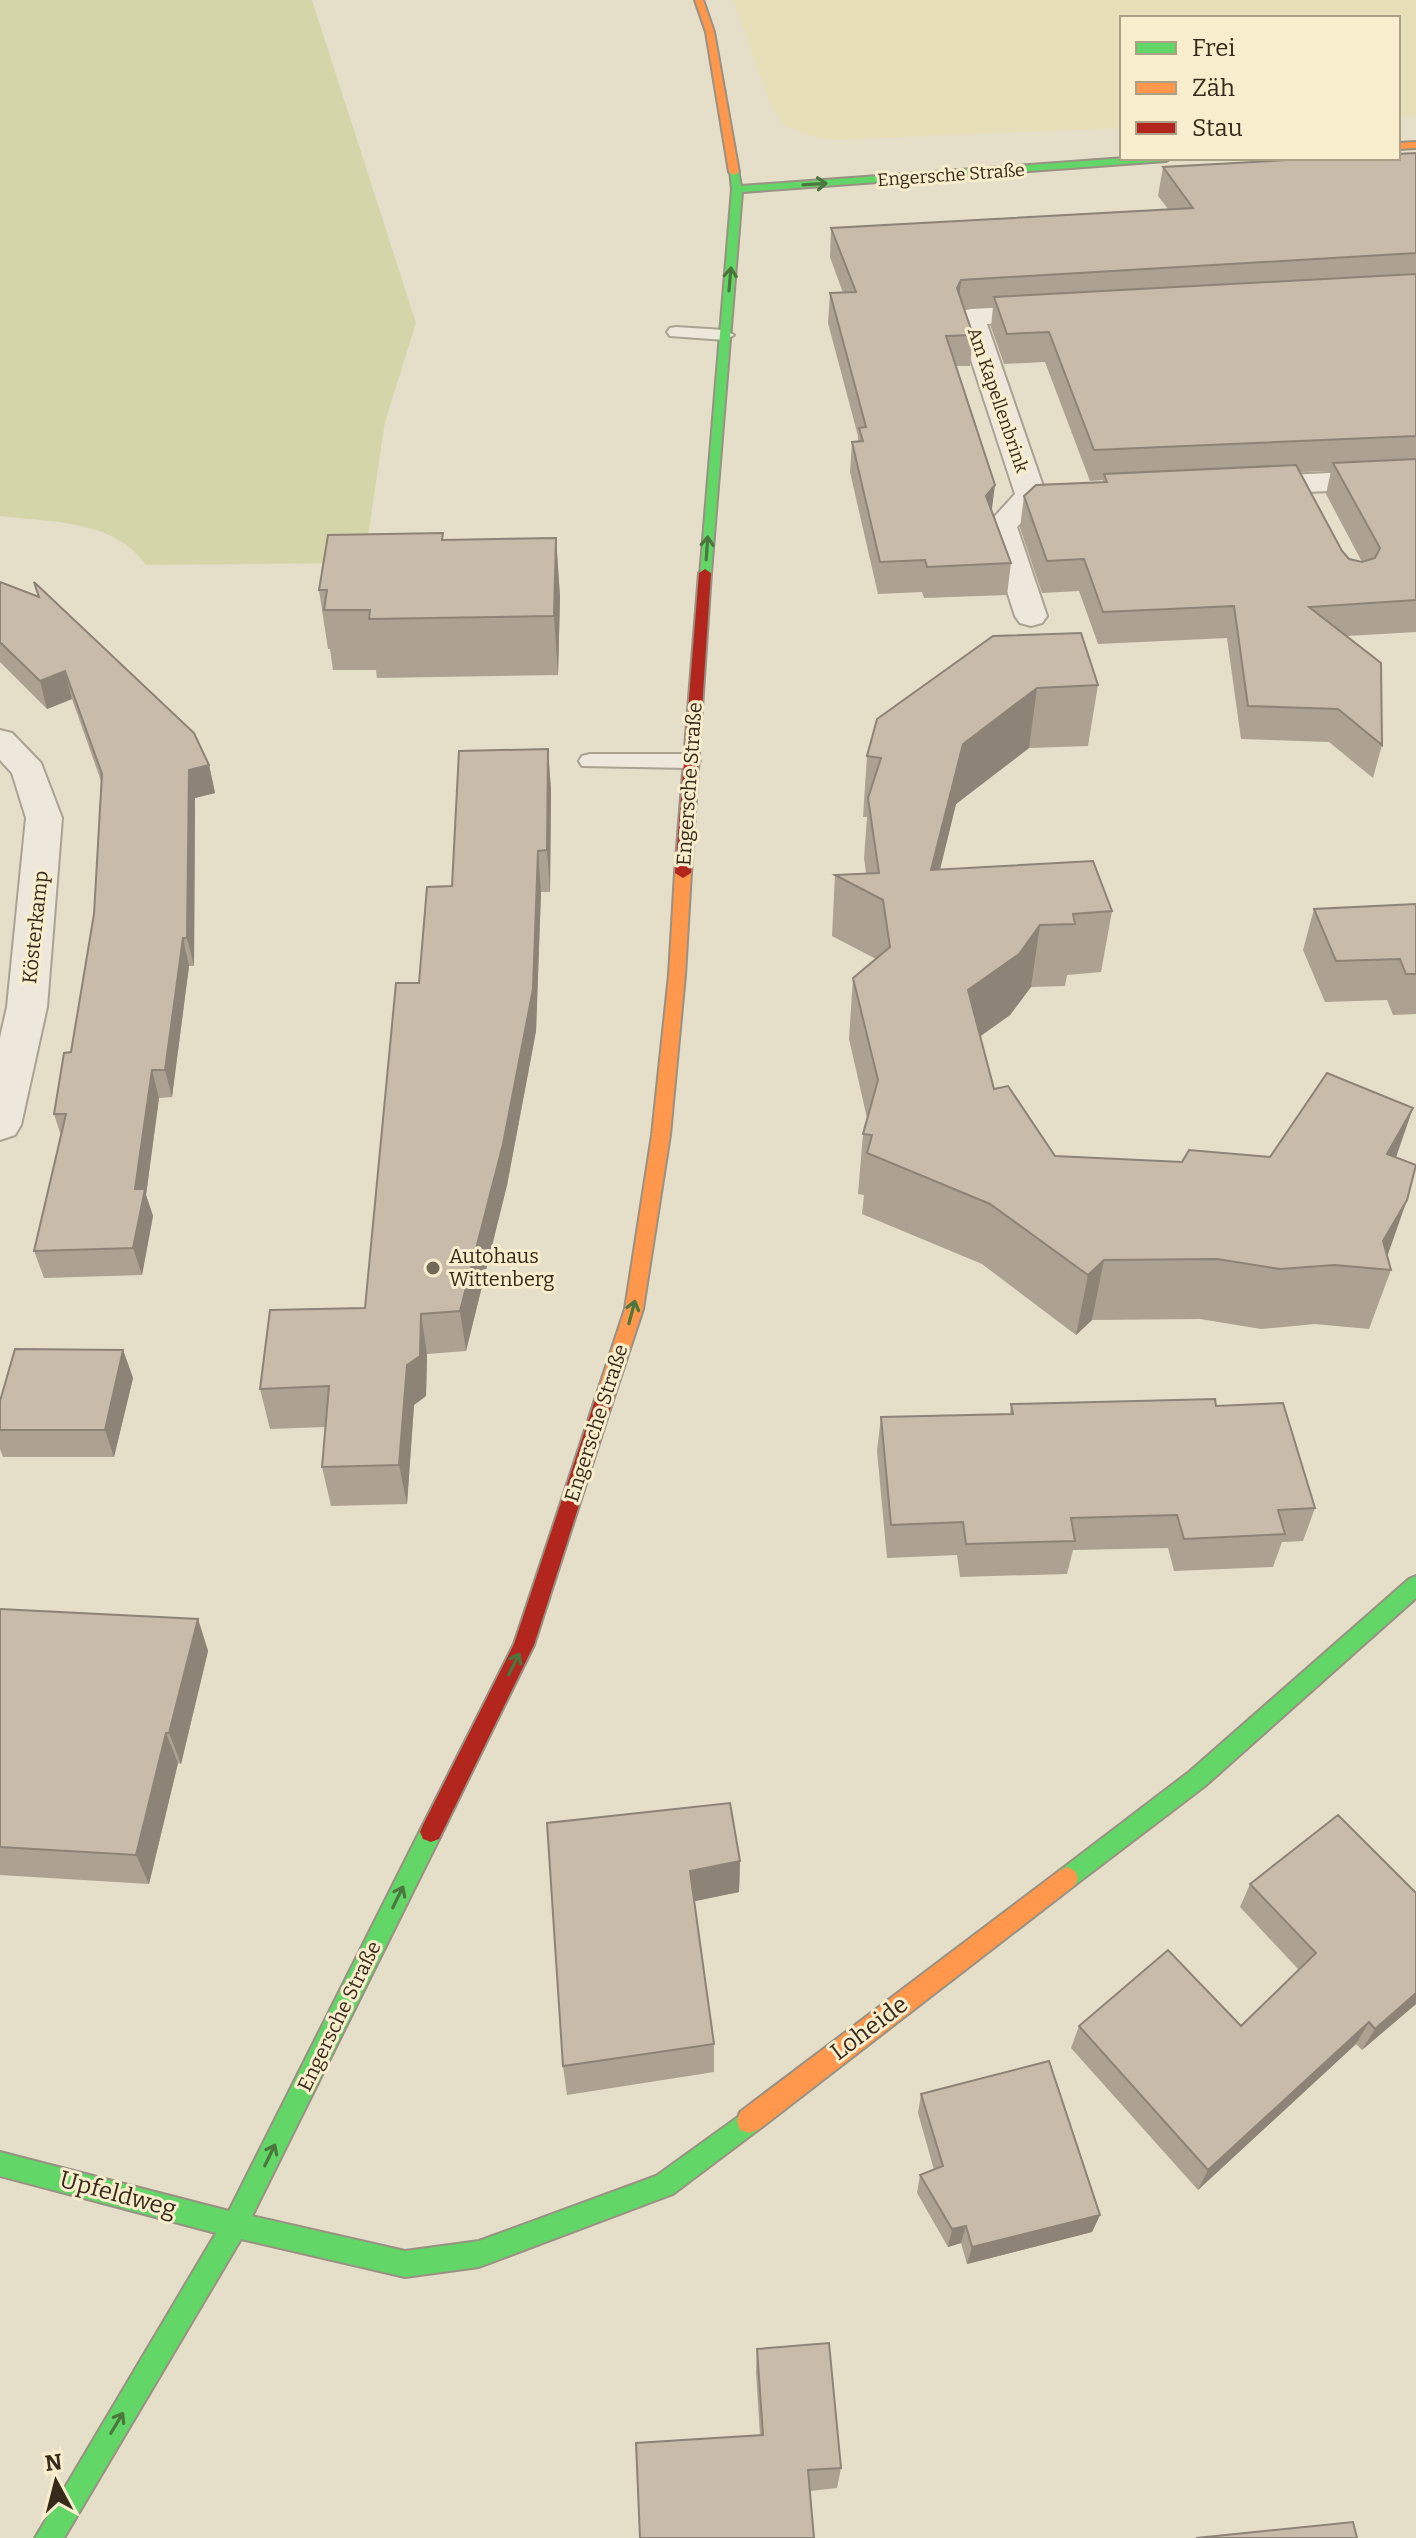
<svg xmlns="http://www.w3.org/2000/svg" width="1416" height="2538" viewBox="0 0 1416 2538" font-family="Bitter,serif">
<style>
.farmland{fill:#e7dfb7}
.green{fill:#d4d6aa}
.lines{fill:none;stroke-linecap:round;stroke-linejoin:round}
.lane-casing{stroke:#aaa293;stroke-width:4}
.street-casing{stroke:#aaa293;stroke-width:4}
.fast-casing{stroke:#999283;stroke-width:4}
.slow-casing{stroke:#999283;stroke-width:4}
.jam-casing{stroke:#999283;stroke-width:4}
.lane{fill:#ede8db;fill-rule:evenodd}
.street{fill:#ede8db;fill-rule:evenodd}
.fast{fill:#63d668;fill-rule:evenodd}
.slow{fill:#ff974d;fill-rule:evenodd}
.jam{fill:#b3261e;fill-rule:evenodd}
.wall{fill:#ada191;fill-rule:evenodd}
.shaded-wall{fill:#8d8376}
.building{fill:#c9bba9;stroke:#8d8376;stroke-width:2}
.oneway{stroke:#4b773d}
.poi-dot{fill:#756957;stroke:#f8edcc;stroke-width:3}
.labels{text-anchor:middle;stroke-width:6;stroke-linejoin:round;paint-order:stroke}
.far-street-label{font-size:18px;fill:#382a1a;stroke:#f8edcc}
.street-label{font-size:20px;fill:#382a1a;stroke:#f8edcc}
.poi-label{font-size:20px;fill:#382a1a;stroke:#f8edcc;text-anchor:start}
.near-street-label{font-size:24px;fill:#382a1a;stroke:#f8edcc}
</style>
<rect width="100%" height="100%" fill="#e5dec9"/>
<path class="farmland" d="M 733,0 L 1416,0 L 1416,116 L 1398,117 L 1398,18 L 1122,18 L 1122,128 L 830,140 L 802,133 L 782,123 L 772,108 Z"/>
<path class="green" d="M 0,0 L 312,0 L 416,323 L 385,422 L 364,563 L 146,565 C 116,520 49,522 0,516 Z"/>
<g class="lines">
<g class="lane-casing">
<path id="lane" d="M 676,327 L 725,330 L 734,335 L 725,340 L 670,336 L 667,332 L 670,328 Z
M 590,754 L 689,754 L 700,761 L 689,768 L 582,766 L 579,761 L 582,756 Z"/>
</g>
<g class="street-casing">
<path id="street" d="M 1050,305 L 1060,307 L 1063,313 L 1060,319 L 987,324 L 1043,486 L 1085,485 L 1096,488 L 1100,494 L 1096,500 L 1039,505 L 1017,527 L 1047,616 L 1042,623 L 1031,626 L 1020,623 L 1015,616 L 986,526 L 1015,494 L 957,317 L 961,311 L 971,309 Z
M 1416,469 L 1416,487 L 1246,495 L 1235,492 L 1231,486 L 1235,480 L 1246,477 Z
M 0,730 L 12,733 L 41,763 L 62,818 L 47,1007 L 21,1125 L 15,1135 L 0,1140 L 0,1038 L 7,1007 L 26,818 L 12,773 L 0,760 Z"/>
</g>
<g class="fast-casing">
<path id="fast" d="M 1125,158 L 1171,158 L 1166,161 L 742,192 L 711,573 L 700,576 L 732,189 L 730,170 L 738,170 L 741,186 Z
M 1416,1576 L 1416,1598 L 1205,1786 L 1075,1885 L 1067,1889 L 1059,1885 L 1056,1878 L 1059,1871 L 1189,1772 L 1409,1579 Z
M 431,1822 L 439,1825 L 442,1832 L 439,1839 L 252,2216 L 405,2251 L 479,2241 L 656,2176 L 749,2109 L 758,2112 L 761,2121 L 758,2130 L 673,2194 L 479,2267 L 405,2277 L 241,2239 L 64,2538 L 35,2538 L 216,2233 L 0,2176 L 0,2152 L 229,2211 L 423,1825 Z"/>
</g>
<g class="slow-casing">
<path id="slow" d="M 695,0 L 703,0 L 714,32 L 739,172 L 734,175 L 729,172 L 706,32 Z
M 1416,142 L 1416,148 L 1398,149 L 1398,143 Z
M 683,868 L 691,873 L 685,975 L 670,1135 L 643,1309 L 612,1403 L 610,1408 L 596,1408 L 594,1403 L 625,1309 L 652,1135 L 669,975 L 675,873 Z
M 1067,1867 L 1075,1871 L 1078,1878 L 1075,1885 L 758,2130 L 749,2133 L 740,2130 L 737,2121 L 740,2112 L 1059,1871 Z"/>
</g>
<g class="jam-casing">
<path id="jam" d="M 705,569 L 711,573 L 691,873 L 683,878 L 675,873 L 699,573 Z
M 603,1395 L 610,1398 L 612,1403 L 534,1645 L 439,1839 L 431,1842 L 423,1839 L 420,1832 L 423,1825 L 514,1644 L 594,1403 L 596,1398 Z"/>
</g>
<use href="#lane" class="lane"/>
<use href="#street" class="street"/>
<use href="#fast" class="fast"/>
<use href="#slow" class="slow"/>
<use href="#jam" class="jam"/>
</g>
<path class="wall" d="M 1416,153 L 1416,632 L 1347,636 L 1382,745 L 1373,778 L 1329,742 L 1241,739 L 1227,638 L 1098,644 L 1079,591 L 1042,593 L 1020,528 L 1024,496 L 1102,482 L 1103,480 L 1090,481 L 1045,362 L 1004,364 L 991,327 L 993,307 L 964,309 L 973,335 L 970,366 L 956,366 L 992,510 L 1011,563 L 1007,595 L 924,598 L 922,592 L 878,594 L 850,472 L 852,442 L 858,441 L 858,436 L 828,323 L 830,293 L 843,293 L 830,257 L 831,228 L 1168,209 L 1158,196 L 1163,167 ZM 1331,471 L 1326,494 L 1362,562 L 1349,559 L 1342,551 L 1300,472 Z
M 556,538 L 560,597 L 558,675 L 377,678 L 376,670 L 333,670 L 330,649 L 328,649 L 319,590 L 443,540 Z
M 0,582 L 38,597 L 34,582 L 209,765 L 215,793 L 195,798 L 194,966 L 189,966 L 172,1097 L 159,1098 L 146,1195 L 153,1216 L 142,1275 L 44,1278 L 34,1251 L 61,1136 L 54,1114 L 71,1052 L 94,914 L 101,781 L 72,699 L 47,709 L 0,662 Z
M 993,636 L 1098,685 L 1088,746 L 1029,748 L 956,804 L 940,869 L 1112,911 L 1101,972 L 1067,975 L 1065,986 L 1031,987 L 1010,1015 L 980,1036 L 994,1089 L 1055,1156 L 1182,1162 L 1270,1157 L 1396,1158 L 1387,1255 L 1391,1270 L 1369,1329 L 1315,1324 L 1261,1329 L 1200,1319 L 1092,1320 L 1076,1335 L 982,1264 L 862,1214 L 864,1195 L 858,1194 L 863,1134 L 867,1118 L 849,1039 L 853,978 L 876,959 L 832,936 L 835,875 L 866,873 L 864,858 L 867,817 L 863,817 L 867,756 Z
M 548,749 L 551,790 L 550,892 L 541,892 L 536,1031 L 507,1185 L 466,1351 L 427,1354 L 426,1396 L 414,1405 L 407,1504 L 331,1506 L 322,1467 L 325,1427 L 270,1429 L 260,1389 L 365,1308 L 419,983 L 452,886 Z
M 1416,904 L 1416,1014 L 1393,1015 L 1387,1000 L 1325,1002 L 1303,950 L 1314,909 Z
M 123,1350 L 133,1378 L 114,1457 L 3,1457 L 0,1449 L 0,1401 Z
M 1011,1404 L 1216,1406 L 1315,1508 L 1303,1541 L 1282,1542 L 1273,1567 L 1174,1571 L 1168,1548 L 1073,1550 L 1067,1574 L 960,1577 L 957,1555 L 887,1558 L 877,1451 L 881,1417 L 1010,1414 Z
M 0,1609 L 198,1619 L 208,1651 L 181,1764 L 178,1763 L 149,1884 L 0,1875 Z
M 547,1823 L 740,1861 L 739,1892 L 694,1901 L 714,2044 L 714,2072 L 567,2095 L 563,2066 Z
M 1250,1884 L 1416,2004 L 1362,2050 L 1356,2044 L 1198,2190 L 1071,2048 L 1079,2026 L 1241,2026 L 1299,1970 L 1240,1907 Z
M 921,2094 L 1100,2215 L 1092,2232 L 967,2264 L 961,2243 L 948,2247 L 917,2193 L 920,2175 L 934,2170 L 918,2113 Z
M 757,2349 L 841,2468 L 837,2488 L 810,2491 L 760,2435 L 756,2372 Z"/>
<path class="shaded-wall" d="M 961,280 L 958,309 L 957,288 Z
M 995,485 L 991,516 L 986,496 Z
M 556,538 L 560,597 L 558,675 L 554,616 Z
M 65,671 L 72,699 L 47,709 L 40,681 Z
M 1037,688 L 1029,748 L 956,804 L 925,931 L 931,870 L 963,744 Z
M 548,749 L 551,790 L 550,892 L 547,850 Z
M 209,765 L 215,793 L 195,798 L 194,966 L 187,938 L 189,770 Z
M 538,851 L 541,892 L 536,1031 L 507,1185 L 466,1351 L 460,1311 Z
M 1040,925 L 1031,987 L 1010,1015 L 960,1051 L 968,990 Z
M 183,938 L 189,966 L 172,1097 L 165,1070 Z
M 152,1070 L 159,1098 L 146,1195 L 153,1216 L 142,1275 L 133,1248 L 135,1189 Z
M 1413,1108 L 1392,1169 L 1387,1154 Z
M 1407,1200 L 1386,1260 L 1383,1241 Z
M 1104,1260 L 1092,1320 L 1076,1335 L 1088,1275 Z
M 421,1314 L 427,1354 L 426,1396 L 414,1405 L 407,1504 L 399,1465 L 407,1365 Z
M 123,1350 L 133,1378 L 114,1457 L 105,1430 Z
M 198,1619 L 208,1651 L 181,1764 L 169,1733 Z
M 166,1733 L 178,1763 L 149,1884 L 136,1855 Z
M 740,1861 L 739,1892 L 691,1902 L 690,1871 Z
M 1416,1993 L 1416,2004 L 1362,2050 L 1375,2029 Z
M 1369,2022 L 1356,2044 L 1198,2190 L 1208,2170 Z
M 1100,2215 L 1092,2232 L 967,2264 L 972,2247 Z
M 966,2226 L 961,2243 L 948,2247 L 952,2229 Z"/>
<path class="building" d="M 1416,153 L 1416,253 L 961,280 L 957,288 L 973,335 L 946,336 L 995,485 L 986,496 L 1011,563 L 927,567 L 925,560 L 880,562 L 852,442 L 863,441 L 859,428 L 866,427 L 830,293 L 856,292 L 831,228 L 1193,208 L 1163,167 L 1325,158 L 1398,158 L 1398,154 Z
M 1416,274 L 1416,436 L 1094,450 L 1049,332 L 1007,334 L 994,297 Z
M 1416,459 L 1416,600 L 1309,607 L 1381,663 L 1382,745 L 1338,709 L 1248,706 L 1234,606 L 1103,612 L 1084,559 L 1047,561 L 1024,496 L 1036,485 L 1107,482 L 1104,474 L 1296,465 L 1342,551 L 1349,559 L 1362,562 L 1375,558 L 1380,548 L 1333,463 Z
M 443,533 L 442,540 L 556,538 L 554,616 L 369,619 L 370,610 L 324,610 L 327,590 L 319,590 L 328,535 Z
M 0,582 L 39,597 L 34,582 L 194,733 L 209,765 L 189,770 L 187,938 L 183,938 L 165,1070 L 152,1070 L 135,1189 L 145,1189 L 133,1248 L 34,1251 L 66,1114 L 54,1114 L 64,1053 L 71,1052 L 94,914 L 102,774 L 65,671 L 40,681 L 0,642 Z
M 1081,633 L 1098,685 L 1037,688 L 963,744 L 931,870 L 1093,861 L 1112,911 L 1073,914 L 1075,924 L 1040,925 L 1019,954 L 968,990 L 994,1089 L 1008,1086 L 1055,1156 L 1182,1162 L 1189,1150 L 1270,1157 L 1327,1073 L 1413,1108 L 1387,1154 L 1416,1165 L 1407,1200 L 1383,1241 L 1391,1270 L 1335,1265 L 1280,1269 L 1217,1259 L 1104,1260 L 1088,1275 L 990,1204 L 867,1153 L 872,1135 L 863,1134 L 878,1080 L 853,978 L 890,947 L 883,900 L 835,875 L 879,873 L 868,798 L 881,758 L 867,756 L 877,719 L 993,636 Z
M 548,749 L 547,850 L 538,851 L 533,989 L 503,1144 L 460,1311 L 421,1314 L 420,1356 L 407,1365 L 399,1465 L 322,1467 L 329,1386 L 260,1389 L 270,1310 L 365,1308 L 396,983 L 419,983 L 427,887 L 452,886 L 459,751 Z
M 1416,904 L 1416,974 L 1406,974 L 1400,959 L 1336,961 L 1314,909 Z
M 15,1349 L 123,1350 L 105,1430 L 0,1430 L 0,1401 Z
M 1215,1399 L 1216,1406 L 1283,1403 L 1315,1508 L 1278,1510 L 1285,1534 L 1184,1539 L 1177,1515 L 1071,1518 L 1075,1541 L 966,1544 L 963,1522 L 891,1525 L 881,1417 L 1013,1414 L 1011,1404 Z
M 0,1609 L 198,1619 L 169,1733 L 166,1733 L 136,1855 L 0,1847 Z
M 730,1803 L 740,1861 L 690,1871 L 714,2044 L 563,2066 L 547,1823 Z
M 1338,1815 L 1416,1893 L 1416,1993 L 1375,2029 L 1369,2022 L 1208,2170 L 1079,2026 L 1168,1950 L 1241,2026 L 1316,1953 L 1250,1884 Z
M 1049,2061 L 1100,2215 L 972,2247 L 966,2226 L 952,2229 L 920,2175 L 943,2166 L 921,2094 Z
M 829,2343 L 841,2468 L 808,2470 L 814,2538 L 640,2538 L 636,2443 L 763,2435 L 757,2349 Z
M 1353,2522 L 1357,2538 L 1196,2538 Z"/>
<defs><path id="oneway-shaft" d="M-6 0H5M1.5-3L5.5 0L1.5 3" fill="none" stroke-width="1.6" stroke-linecap="round" stroke-linejoin="round" transform="scale(2)"/></defs>
<g class="oneway">
<use href="#oneway-shaft" transform="translate(815 184) rotate(-4)"/>
<use href="#oneway-shaft" transform="translate(730 279) rotate(-85)"/>
<use href="#oneway-shaft" transform="translate(707 548) rotate(-86)"/>
<use href="#oneway-shaft" transform="translate(632 1312) rotate(-75)"/>
<use href="#oneway-shaft" transform="translate(514 1664) rotate(-64)"/>
<use href="#oneway-shaft" transform="translate(398 1897) rotate(-64)"/>
<use href="#oneway-shaft" transform="translate(270 2155) rotate(-64)"/>
<use href="#oneway-shaft" transform="translate(117 2423) rotate(-59)"/>
</g>
<circle class="poi-dot" cx="433" cy="1268" r="8"/>
<g class="labels">
<g class="far-street-label">
<text transform="translate(951 175) rotate(-4)" y="6">Engersche Straße</text>
<text transform="translate(998 400) rotate(71)" y="6">Am Kapellenbrink</text>
</g>
<g class="street-label">
<text transform="translate(689 784) rotate(-86)" y="7">Engersche Straße</text>
<text transform="translate(35 927) rotate(-84)" y="7">Kösterkamp</text>
<text transform="translate(596 1423) rotate(-72)" y="7">Engersche Straße</text>
<text transform="translate(339 2016) rotate(-64)" y="7">Engersche Straße</text>
</g>
<g class="poi-label">
<text x="449" y="1263">Autohaus<tspan x="449" dy="23">Wittenberg</tspan></text>
</g>
<g class="near-street-label">
<text transform="translate(869 2028) rotate(-37)" y="8">Loheide</text>
<text transform="translate(118 2194) rotate(15)" y="8">Upfeldweg</text>
</g>
</g>
<rect x="1120" y="16" width="280" height="144" fill="#f8edcc" stroke="#ab9f85" stroke-width="2"/>
<rect x="1136" y="42" width="40" height="12" fill="#63d668" stroke="#ab9f85" stroke-width="2"/>
<text x="1192" y="56" font-size="24" fill="#382a1a">Frei</text>
<rect x="1136" y="82" width="40" height="12" fill="#ff974d" stroke="#ab9f85" stroke-width="2"/>
<text x="1192" y="96" font-size="24" fill="#382a1a">Zäh</text>
<rect x="1136" y="122" width="40" height="12" fill="#b3261e" stroke="#ab9f85" stroke-width="2"/>
<text x="1192" y="136" font-size="24" fill="#382a1a">Stau</text>
<g transform="translate(56 2482) rotate(353)" stroke="#f8edcc" stroke-width="6" paint-order="stroke">
<path d="M0-6L14 30L0 20L-14 30Z" fill="#382a1a"/>
<text y="-12" font-size="22" font-weight="bold" text-anchor="middle" fill="#382a1a">N</text>
</g>
</svg>
